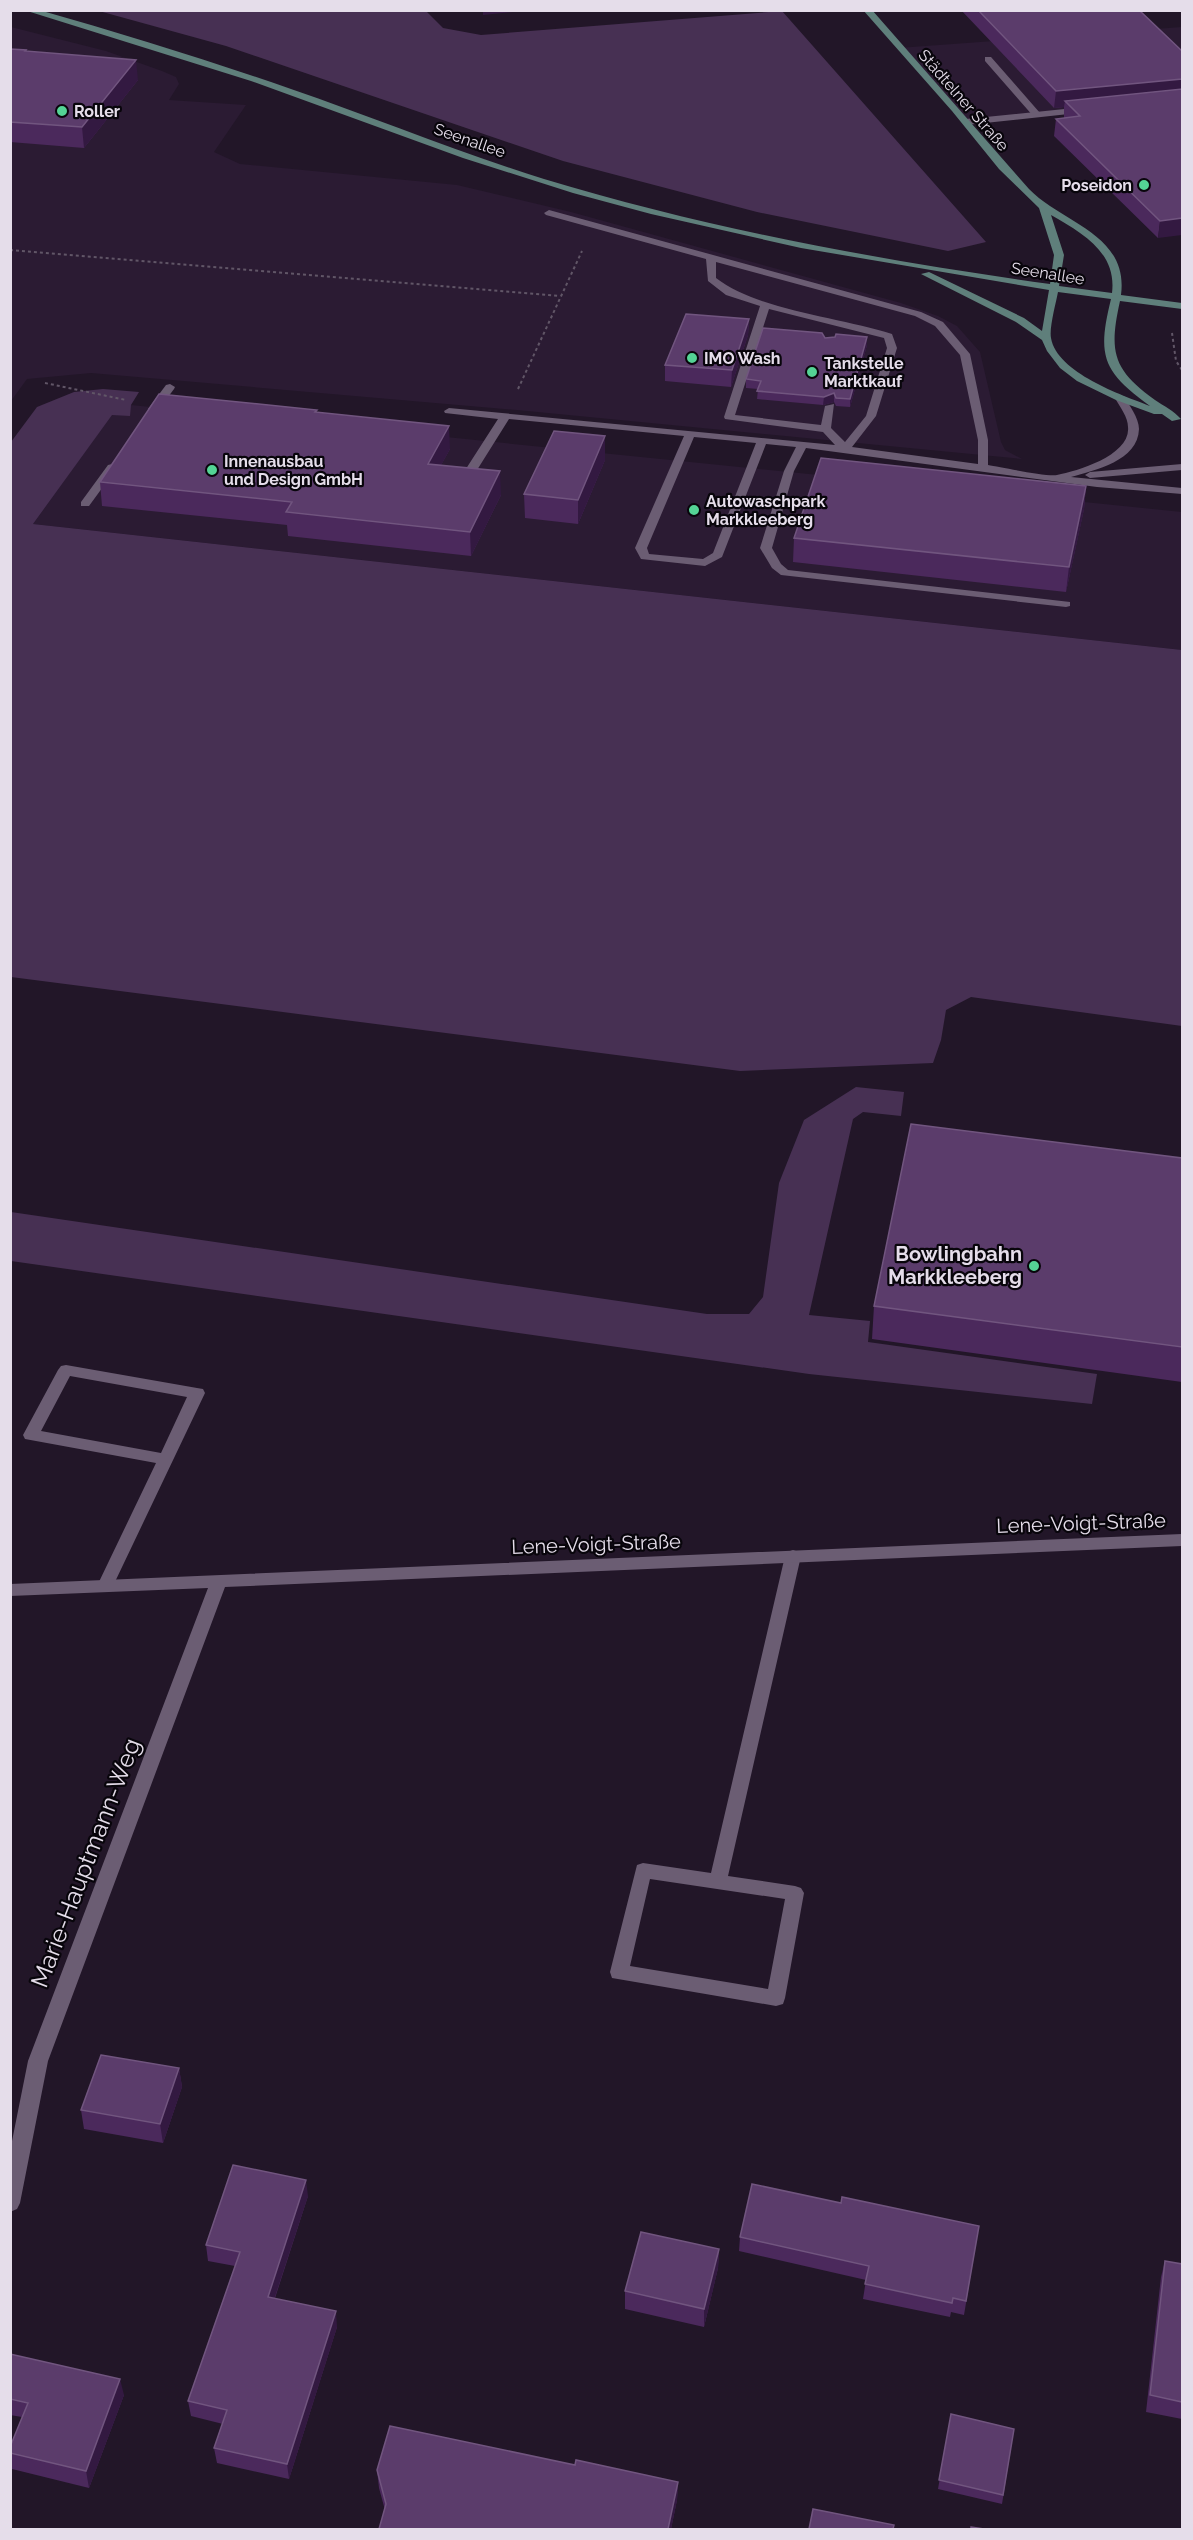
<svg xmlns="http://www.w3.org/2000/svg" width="1193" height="2540" viewBox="0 0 1193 2540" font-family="Raleway,sans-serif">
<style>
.built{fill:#2b1b33}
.green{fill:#473053}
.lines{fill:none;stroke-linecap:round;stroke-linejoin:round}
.path{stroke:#615667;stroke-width:2;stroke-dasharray:3 3;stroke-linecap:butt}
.lane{fill:#6b5d73;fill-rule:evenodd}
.street{fill:#6b5d73;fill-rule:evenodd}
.secondary{fill:#5f7f7b;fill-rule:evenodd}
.wall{fill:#4b295c}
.shaded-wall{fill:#331941}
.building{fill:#5b3c6b;stroke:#71557f;stroke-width:1.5}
.poi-dot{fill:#54d395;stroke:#08050b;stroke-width:2}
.labels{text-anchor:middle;stroke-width:4.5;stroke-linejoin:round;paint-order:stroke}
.far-street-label{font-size:16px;fill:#e5ddea;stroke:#08050b}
.far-poi-label{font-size:16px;font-weight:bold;fill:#e5ddea;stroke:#08050b;text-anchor:start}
.poi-label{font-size:20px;font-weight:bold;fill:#e5ddea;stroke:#08050b;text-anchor:end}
.street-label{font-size:20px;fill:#e5ddea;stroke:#08050b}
.near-street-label{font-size:24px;fill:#e5ddea;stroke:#08050b}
</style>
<rect width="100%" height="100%" fill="#221628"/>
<path class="built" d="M 11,27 L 106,51 L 162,71 L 176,77 L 179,84 L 169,100 L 246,105 L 214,152 L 240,164 L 457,185 L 571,212 L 901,303 L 938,316 L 957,326 L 980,352 L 1001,442 L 1005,450 L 1022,459 L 517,410 L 91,373 L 27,379 L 11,401 Z
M 1182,27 L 1182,100 L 966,122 L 898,48 Z
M 131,405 L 1182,512 L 1182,650 L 33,524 L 112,414 Z"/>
<path class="green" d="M 99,11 L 426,11 L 443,28 L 481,35 L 782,11 L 986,242 L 948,251 L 757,212 L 563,161 L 226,46 Z
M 103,389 L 139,392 L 131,405 L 130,416 L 112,415 L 33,524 L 1182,650 L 1182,1026 L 971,997 L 946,1010 L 941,1040 L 933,1063 L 740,1071 L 11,977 L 11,442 L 37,407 L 74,392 Z
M 856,1087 L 904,1092 L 901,1116 L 863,1112 L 853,1119 L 809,1315 L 870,1321 L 868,1342 L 1097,1374 L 1092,1404 L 809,1374 L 11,1261 L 11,1212 L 707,1314 L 749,1314 L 763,1297 L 779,1183 L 804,1120 Z"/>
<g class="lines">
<path class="path" d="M 10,250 L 559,296
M 1172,333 L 1176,361 L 1182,370
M 45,383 L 126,400
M 518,389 L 582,251"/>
<path class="lane" d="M 985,57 L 991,57 L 1040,113 L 1040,117 L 1034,117 L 985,61 Z
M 549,210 L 921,312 L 943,322 L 970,354 L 988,440 L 988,465 C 1001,467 1047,477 1057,475 C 1078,471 1131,455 1128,427 C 1128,417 1120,407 1115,398 L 1124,396 C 1129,405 1139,418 1139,429 C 1138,461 1095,470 1071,477 L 1182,488 L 1182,494 L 1097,487 L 806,448 L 794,471 L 772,548 L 781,564 L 788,570 L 1070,602 L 1070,606 L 1066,607 L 781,575 L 772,568 L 760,548 L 784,471 L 796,447 L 766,444 L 722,557 L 705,566 L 641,559 L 635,548 L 684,436 L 509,419 L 467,486 L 459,486 L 458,484 L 462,475 L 498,419 L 445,413 L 444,411 L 449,408 L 835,445 L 823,432 L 725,419 L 724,417 L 760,306 L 726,295 L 708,281 L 706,259 L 546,215 L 544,213 ZM 716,262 L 915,316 L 935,326 L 960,355 L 978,440 L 978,464 L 852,447 L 876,416 L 897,348 L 892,334 C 839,317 757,310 716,278 ZM 769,309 L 884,338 L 887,348 L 866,416 L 845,442 L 831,428 L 834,404 L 825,406 L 821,425 L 735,415 ZM 694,437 L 756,443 L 713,553 L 703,559 L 649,554 L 647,548 Z
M 170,384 L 175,387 L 174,389 L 156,413 L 148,413 L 148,409 L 166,385 Z
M 112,464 L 116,465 L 116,469 L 89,506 L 81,506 L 81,502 L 108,465 Z
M 1182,464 L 1182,470 L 1090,478 L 1085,475 L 1090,472 Z
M 66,1365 L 197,1388 L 203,1389 L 205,1393 L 113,1586 L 111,1590 L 105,1592 L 99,1590 L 97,1586 L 156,1463 L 25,1439 L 23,1435 L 58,1370 L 61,1366 ZM 70,1376 L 187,1397 L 161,1453 L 41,1431 Z
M 793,1550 L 799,1552 L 801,1556 L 728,1876 L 795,1886 L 801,1888 L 804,1893 L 785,1998 L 783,2004 L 776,2006 L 612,1978 L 610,1972 L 637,1865 L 643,1863 L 711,1873 L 785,1556 L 787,1552 ZM 650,1879 L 785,1899 L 768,1989 L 630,1966 Z"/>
<path class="street" d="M 1084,107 L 1087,108 L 1087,112 L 966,125 L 962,122 L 966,119 Z
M 1182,1534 L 1182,1546 L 225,1587 L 48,2061 L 20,2203 L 17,2209 L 10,2212 L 10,2151 L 28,2061 L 208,1588 L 10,1596 L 10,1584 Z"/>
<path class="secondary" d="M 24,10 L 39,10 C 124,34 208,60 291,89 C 375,118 458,152 544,179 C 709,229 879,260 1050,284 L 1054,255 L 1039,208 L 999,169 L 952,111 L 863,10 L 872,10 L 1029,189 C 1062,223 1129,234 1121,295 L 1182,303 L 1182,309 L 1120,301 C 1109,351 1112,369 1155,400 C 1164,406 1174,411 1181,419 L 1172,421 L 1162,414 L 1154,414 L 1116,400 L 1077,381 L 1060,368 L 1047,351 L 1042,340 L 1016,322 L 921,274 L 929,272 L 1024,318 L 1042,331 L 1049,290 L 801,248 L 651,214 L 573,193 L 463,158 L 251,81 ZM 1051,215 C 1082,233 1117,252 1112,293 L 1059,286 L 1064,255 ZM 1058,292 L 1111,299 C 1097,356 1102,371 1150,406 C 1122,395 1057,373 1051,338 C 1049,328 1056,303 1058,292 Z"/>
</g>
<path class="wall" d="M 961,10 L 1139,10 L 1182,51 L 1158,238 L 1054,136 L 1056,119 L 1064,118 L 1064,107 L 1054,108 Z
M 10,49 L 26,50 L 27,51 L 138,80 L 84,148 L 10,142 Z
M 749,319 L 748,335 L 731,387 L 665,381 L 665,365 Z
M 825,338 L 867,345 L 850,407 L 836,406 L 834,402 L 823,405 L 757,399 L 758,389 L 746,388 L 746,379 Z
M 317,412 L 450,449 L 441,465 L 501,495 L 471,556 L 288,536 L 287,525 L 102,506 L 100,482 Z
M 605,460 L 578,524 L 525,518 L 524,494 Z
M 1086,486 L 1084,509 L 1066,592 L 793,562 L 794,538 Z
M 1182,1158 L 1182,1382 L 872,1339 L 874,1306 Z
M 179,2068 L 182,2087 L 163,2143 L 84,2129 L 81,2110 Z
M 308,2196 L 275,2298 L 337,2327 L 289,2479 L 217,2463 L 214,2448 L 223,2424 L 191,2416 L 188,2401 L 235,2266 L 208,2261 L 206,2245 Z
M 841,2203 L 979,2226 L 964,2315 L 951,2312 L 950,2317 L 863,2299 L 866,2280 L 739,2251 L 740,2237 Z
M 719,2249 L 718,2268 L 704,2327 L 625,2309 L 625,2291 Z
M 1165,2261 L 1182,2264 L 1182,2419 L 1146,2412 L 1161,2277 Z
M 10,2354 L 124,2395 L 89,2488 L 12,2469 L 10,2461 L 10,2453 L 22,2417 L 10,2415 Z
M 951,2414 L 1014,2429 L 1002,2504 L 938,2489 Z
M 575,2465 L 678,2482 L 677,2500 L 671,2529 L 379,2529 L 385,2510 L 379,2488 L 377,2470 Z"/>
<path class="shaded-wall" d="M 483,10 L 532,10 L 483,15 Z
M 136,60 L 138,80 L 84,148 L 82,127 Z
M 1182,79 L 1182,95 L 1065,101 L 1064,107 L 1054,108 L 1056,91 Z
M 1182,218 L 1182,235 L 1158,238 L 1160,221 Z
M 749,319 L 748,335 L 731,387 L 732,370 Z
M 867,337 L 867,345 L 850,407 L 850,399 Z
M 834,393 L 834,402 L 823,405 L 824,397 Z
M 449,426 L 450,449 L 429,487 L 428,464 Z
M 605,436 L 605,460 L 578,524 L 578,500 Z
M 500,471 L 501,495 L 471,556 L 470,532 Z
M 1086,486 L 1084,509 L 1066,592 L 1069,567 Z
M 179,2068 L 182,2087 L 163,2143 L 160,2124 Z
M 306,2180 L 308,2196 L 270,2312 L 268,2297 Z
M 719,2249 L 718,2268 L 704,2327 L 704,2309 Z
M 336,2311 L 337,2327 L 289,2479 L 287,2464 Z
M 120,2379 L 124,2395 L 89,2488 L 86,2471 Z
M 678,2482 L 677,2500 L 671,2529 L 668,2529 Z"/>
<path class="building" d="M 978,10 L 1139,10 L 1182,51 L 1182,79 L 1056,91 Z
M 10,49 L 26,50 L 25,51 L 136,60 L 82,127 L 10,122 Z
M 1182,89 L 1182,218 L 1160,221 L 1056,119 L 1080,116 L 1065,101 Z
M 686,314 L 749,319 L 732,370 L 665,365 Z
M 763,328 L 822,333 L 825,338 L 835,337 L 836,334 L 867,337 L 850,399 L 836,398 L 834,393 L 824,397 L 757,391 L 761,381 L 746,379 Z
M 159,394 L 317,410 L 315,412 L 449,426 L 428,464 L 500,471 L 470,532 L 286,512 L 292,502 L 100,482 Z
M 554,431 L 605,436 L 578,500 L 524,494 Z
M 821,458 L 1086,486 L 1069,567 L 794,538 Z
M 911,1124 L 1182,1158 L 1182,1347 L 874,1306 Z
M 101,2055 L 179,2068 L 160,2124 L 81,2110 Z
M 233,2165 L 306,2180 L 268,2297 L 336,2311 L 287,2464 L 214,2448 L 227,2410 L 188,2401 L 240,2252 L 206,2245 Z
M 752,2184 L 841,2203 L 842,2197 L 979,2226 L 966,2301 L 953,2298 L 952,2303 L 865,2284 L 869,2266 L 740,2237 Z
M 641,2232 L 719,2249 L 704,2309 L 625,2291 Z
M 1165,2261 L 1182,2264 L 1182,2402 L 1150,2395 Z
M 10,2354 L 120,2379 L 86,2471 L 10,2453 L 10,2447 L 28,2403 L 10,2399 Z
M 951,2414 L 1014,2429 L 1003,2495 L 939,2480 Z
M 390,2426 L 575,2465 L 576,2460 L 678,2482 L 668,2529 L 379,2529 L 386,2504 L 377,2470 Z
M 813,2509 L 894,2525 L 893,2529 L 809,2529 Z
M 971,2527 L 984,2529 L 971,2529 Z"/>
<g class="poi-dot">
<circle cx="62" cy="111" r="6"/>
<circle cx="1144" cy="185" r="6"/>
<circle cx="692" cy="358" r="6"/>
<circle cx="812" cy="372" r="6"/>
<circle cx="212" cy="470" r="6"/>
<circle cx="694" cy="510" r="6"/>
<circle cx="1034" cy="1266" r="6"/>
</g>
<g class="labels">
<g class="far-street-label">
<text transform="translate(964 100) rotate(49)" y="6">Städtelner Straße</text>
<text transform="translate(470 140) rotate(19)" y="6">Seenallee</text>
<text transform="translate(1048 273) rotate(9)" y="6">Seenallee</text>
</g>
<g class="far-poi-label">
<text x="74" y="117">Roller</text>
<text x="1132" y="191" text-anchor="end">Poseidon</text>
<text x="704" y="364">IMO Wash</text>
<text x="824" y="369">Tankstelle<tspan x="824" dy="18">Marktkauf</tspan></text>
<text x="224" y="467">Innenausbau<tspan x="224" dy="18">und Design GmbH</tspan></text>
<text x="706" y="507">Autowaschpark<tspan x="706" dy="18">Markkleeberg</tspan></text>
</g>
<g class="poi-label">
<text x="1022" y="1261">Bowlingbahn<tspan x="1022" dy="23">Markkleeberg</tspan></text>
</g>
<g class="street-label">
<text transform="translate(1081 1523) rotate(-2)" y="7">Lene-Voigt-Straße</text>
<text transform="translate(596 1544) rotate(-2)" y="7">Lene-Voigt-Straße</text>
</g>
<g class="near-street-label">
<text transform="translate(86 1863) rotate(-69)" y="8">Marie-Hauptmann-Weg</text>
</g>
</g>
<rect width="1193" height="2540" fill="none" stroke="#e5ddea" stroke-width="24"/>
</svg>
